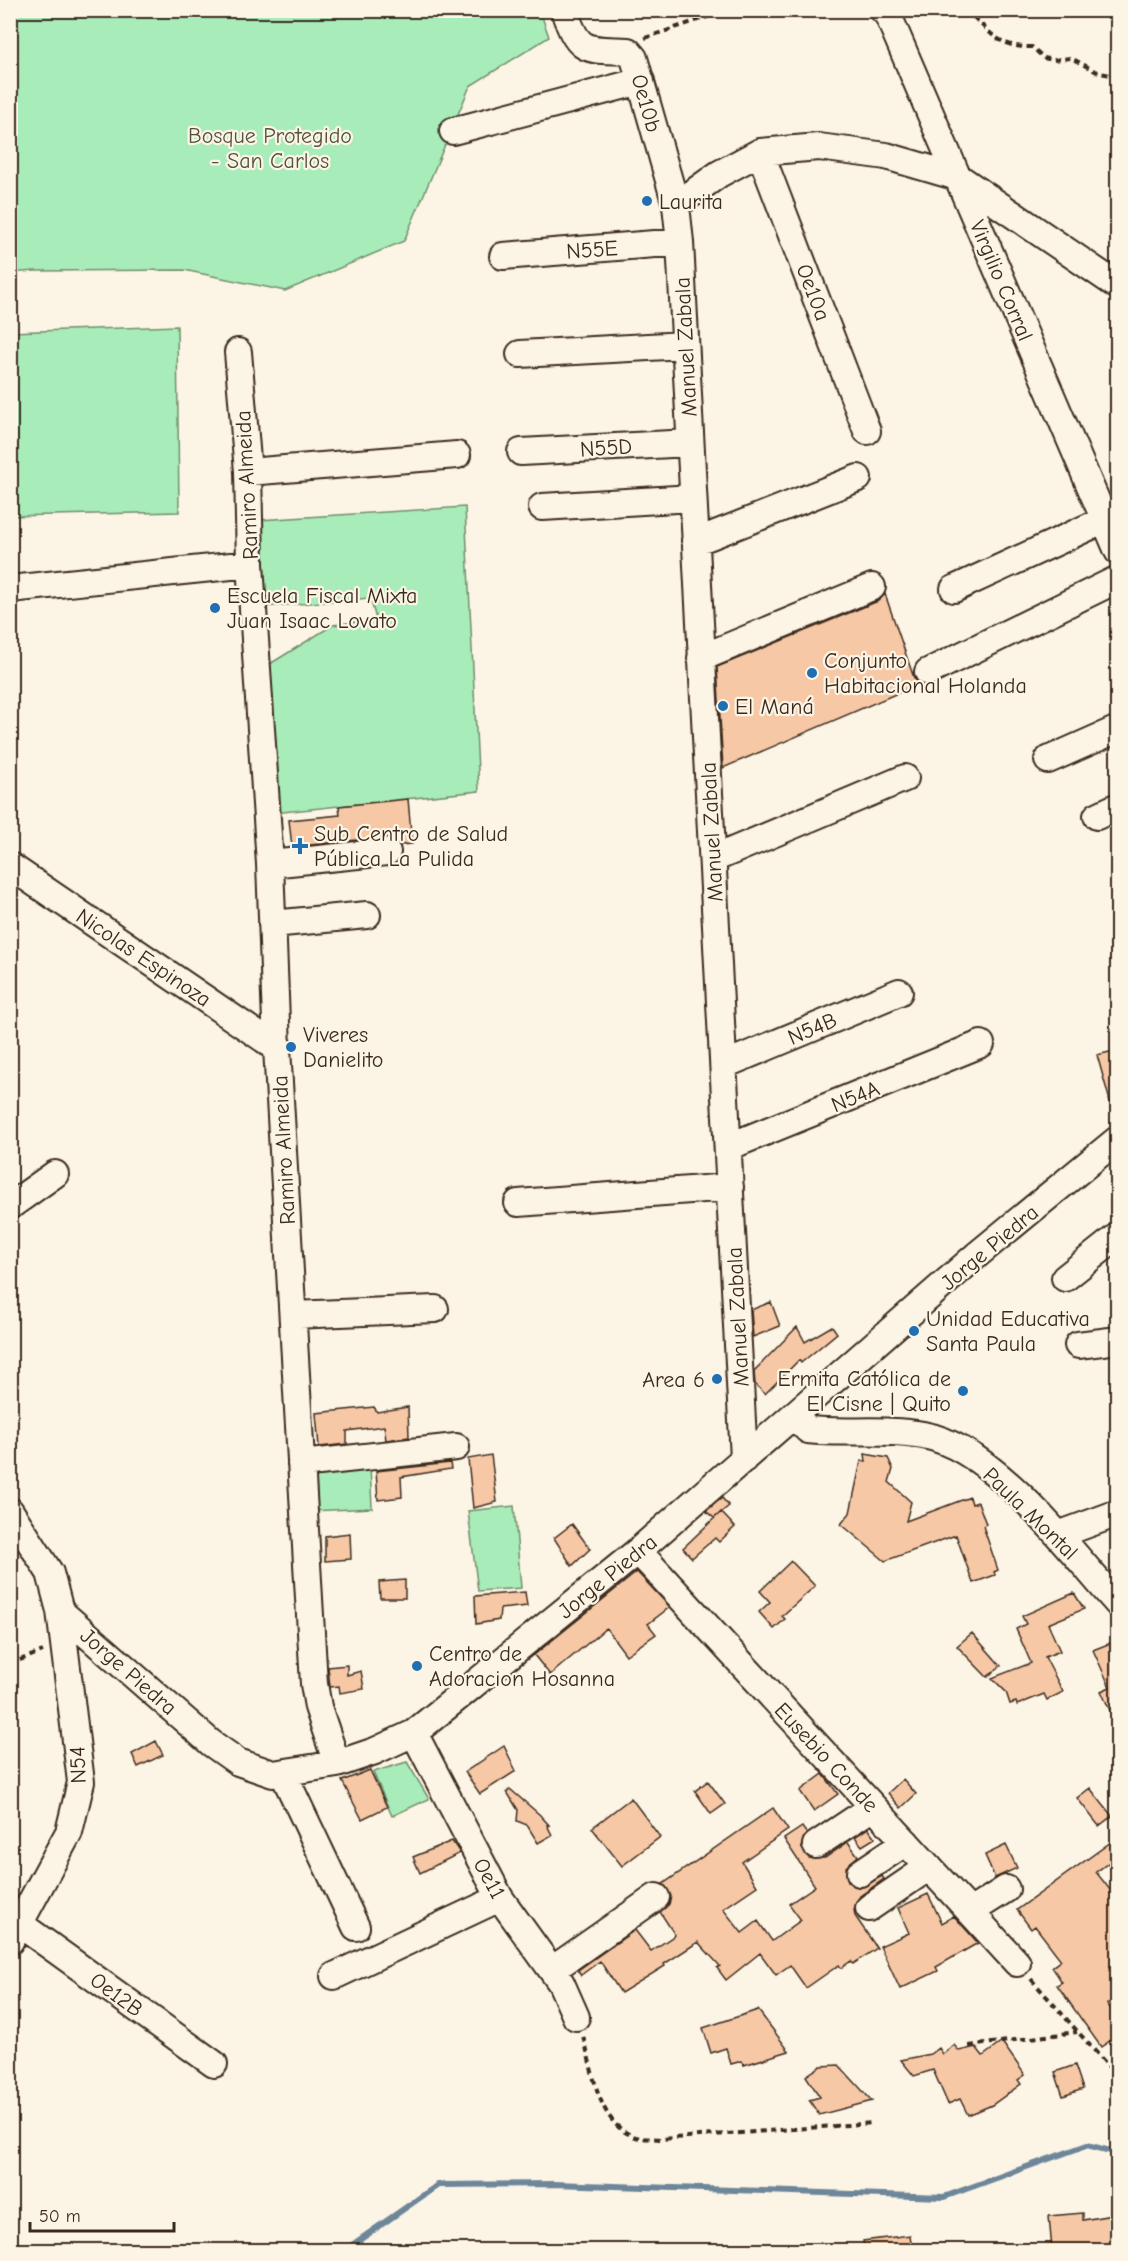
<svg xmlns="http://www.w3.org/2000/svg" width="1128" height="2261" viewBox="0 0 1128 2261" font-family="'Comic Neue',sans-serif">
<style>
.green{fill:#a8edb9;stroke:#728c6c;stroke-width:1.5}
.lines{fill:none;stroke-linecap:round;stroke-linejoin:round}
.stream{stroke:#6e869a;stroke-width:6}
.building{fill:#f7c8a6;stroke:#3b2a1e;stroke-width:1.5}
.minor-casing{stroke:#3b2a1e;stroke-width:30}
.path{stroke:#3b2a1e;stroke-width:4;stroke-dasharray:6 4.5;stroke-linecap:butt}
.minor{stroke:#fcf5e5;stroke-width:26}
.poi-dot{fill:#1f6fb2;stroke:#fcf5e5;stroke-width:2}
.labels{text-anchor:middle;stroke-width:4.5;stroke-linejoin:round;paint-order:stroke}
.street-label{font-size:22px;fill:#3b2a1e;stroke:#fcf5e5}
.park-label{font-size:22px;fill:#51513d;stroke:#fcf5e5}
.poi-label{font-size:22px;fill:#3b2a1e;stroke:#fcf5e5;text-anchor:start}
</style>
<rect width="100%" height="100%" fill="#fcf5e5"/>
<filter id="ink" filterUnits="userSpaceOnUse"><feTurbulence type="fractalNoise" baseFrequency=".0167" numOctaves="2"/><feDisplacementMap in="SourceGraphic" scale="12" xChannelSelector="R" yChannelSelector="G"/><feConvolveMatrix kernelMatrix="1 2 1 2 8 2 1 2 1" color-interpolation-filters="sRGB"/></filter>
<g filter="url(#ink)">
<path class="green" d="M 10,11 L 540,11 L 549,37 L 470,86 L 404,241 L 285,291 L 184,270 L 35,271 L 11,273 Z
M 177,326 L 179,512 L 11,516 L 11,332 Z
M 465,507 L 479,791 L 274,813 L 265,667 L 333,625 L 376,619 L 370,598 L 263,607 L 259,520 Z
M 370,1466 L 372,1508 L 311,1511 L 308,1468 Z
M 514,1506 L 521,1588 L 478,1591 L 468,1511 Z
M 407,1762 L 429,1799 L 392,1816 L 373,1772 Z"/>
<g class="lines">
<path class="stream" d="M 345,2250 L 438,2185 L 554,2184 L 944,2197 L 1087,2145 L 1118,2153"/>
</g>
<path class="building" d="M 885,594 L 914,678 L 919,684 L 723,768 L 717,667 L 878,601 Z
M 408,799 L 412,844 L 400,845 L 394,839 L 385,837 L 292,847 L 289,820 L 340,815 L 339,806 Z
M 1118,1050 L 1118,1111 L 1113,1112 L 1097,1055 Z
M 771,1302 L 780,1326 L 753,1337 L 751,1310 Z
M 832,1326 L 837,1333 L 801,1363 L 799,1360 L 765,1394 L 755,1384 L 754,1371 L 797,1327 L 805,1342 Z
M 374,1407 L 377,1412 L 408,1407 L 409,1437 L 386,1440 L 384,1426 L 347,1431 L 347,1444 L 319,1447 L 316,1413 Z
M 865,1454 L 888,1458 L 893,1469 L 889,1482 L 911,1502 L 906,1521 L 970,1497 L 972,1504 L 978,1502 L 986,1524 L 983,1526 L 998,1570 L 994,1572 L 995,1575 L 973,1583 L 956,1535 L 885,1561 L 841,1524 L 850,1513 L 861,1461 L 866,1461 Z
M 491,1455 L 497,1502 L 473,1508 L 468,1459 Z
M 450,1463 L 451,1469 L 401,1477 L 402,1497 L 378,1500 L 376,1471 Z
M 722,1498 L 729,1506 L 714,1518 L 706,1511 Z
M 721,1512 L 735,1527 L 719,1542 L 715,1538 L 692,1558 L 683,1548 Z
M 572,1524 L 590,1549 L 572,1566 L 554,1538 Z
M 350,1533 L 351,1559 L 325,1561 L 325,1536 Z
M 791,1561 L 815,1586 L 782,1616 L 785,1619 L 774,1629 L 759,1612 L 770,1602 L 760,1591 Z
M 637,1572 L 670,1607 L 648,1624 L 656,1634 L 626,1655 L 606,1628 L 550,1675 L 534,1655 Z
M 405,1580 L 405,1598 L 380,1598 L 379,1582 Z
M 525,1592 L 527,1606 L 500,1609 L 499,1620 L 476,1624 L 475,1596 Z
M 1074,1593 L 1084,1609 L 1048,1624 L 1060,1651 L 1045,1657 L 1063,1692 L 1047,1700 L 1044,1694 L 1017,1705 L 1016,1702 L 1010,1704 L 1006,1692 L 992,1678 L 1031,1663 L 1016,1629 L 1026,1624 L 1022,1616 Z
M 972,1633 L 1001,1666 L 987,1677 L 957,1646 Z
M 1118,1640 L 1118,1728 L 1101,1691 L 1110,1687 L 1093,1650 Z
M 347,1665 L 347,1675 L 361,1671 L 364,1689 L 340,1693 L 339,1686 L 330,1687 L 328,1667 Z
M 156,1741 L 163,1755 L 138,1767 L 132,1754 Z
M 504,1746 L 516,1771 L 480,1794 L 465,1772 Z
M 370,1770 L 387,1807 L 362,1819 L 342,1781 Z
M 823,1774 L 838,1794 L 814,1811 L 800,1791 Z
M 903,1779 L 916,1794 L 901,1808 L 888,1793 Z
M 708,1781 L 725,1804 L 711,1814 L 695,1791 Z
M 1090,1788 L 1112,1816 L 1099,1826 L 1077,1798 Z
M 510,1789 L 540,1815 L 549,1825 L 547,1825 L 552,1835 L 538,1843 L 527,1825 L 517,1821 L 518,1810 L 507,1792 Z
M 631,1798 L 660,1837 L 622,1866 L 592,1828 Z
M 773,1808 L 788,1830 L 742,1862 L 757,1886 L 723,1909 L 742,1933 L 758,1921 L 772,1941 L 801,1920 L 789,1904 L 815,1886 L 784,1839 L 802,1827 L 807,1834 L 801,1847 L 809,1858 L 825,1858 L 848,1842 L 858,1856 L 846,1867 L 848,1882 L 860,1888 L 882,1876 L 884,1879 L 860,1896 L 854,1909 L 855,1916 L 877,1948 L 853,1964 L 851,1961 L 841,1968 L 839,1965 L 806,1988 L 790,1965 L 776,1975 L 760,1953 L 726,1980 L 717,1968 L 720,1966 L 698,1942 L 664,1964 L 665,1966 L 621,1993 L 600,1961 L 581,1975 L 578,1970 L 635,1930 L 651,1951 L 675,1935 L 660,1912 L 669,1904 L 671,1896 L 663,1884 Z
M 868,1828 L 875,1838 L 862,1846 L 855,1837 Z
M 1118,1837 L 1118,1856 L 1096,1872 L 1118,1900 L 1118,1997 L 1107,2004 L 1118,2018 L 1118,2035 L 1101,2047 L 1057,1985 L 1062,1982 L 1052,1967 L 1061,1960 L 1035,1926 L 1031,1929 L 1017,1910 Z
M 452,1841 L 460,1853 L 420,1873 L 413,1857 Z
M 1006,1845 L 1017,1868 L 995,1878 L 985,1855 Z
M 928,1894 L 942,1923 L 954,1916 L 978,1943 L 936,1967 L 938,1971 L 900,1989 L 880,1946 L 909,1933 L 898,1908 Z
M 758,2010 L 789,2051 L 744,2065 L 742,2061 L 731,2064 L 726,2048 L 711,2053 L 703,2028 Z
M 1002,2042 L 1025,2075 L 1018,2080 L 1021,2084 L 992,2105 L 968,2115 L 960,2099 L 948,2104 L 933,2070 L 914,2076 L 901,2060 L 931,2054 L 939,2048 L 943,2054 L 954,2045 L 959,2051 L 976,2047 L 983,2056 Z
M 839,2065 L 872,2101 L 819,2115 L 809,2100 L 820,2097 L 806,2076 L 821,2066 Z
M 1075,2065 L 1083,2089 L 1063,2096 L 1055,2072 Z
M 1083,2213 L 1083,2220 L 1118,2214 L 1118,2250 L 1052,2250 L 1049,2216 Z
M 910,2235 L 912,2250 L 864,2250 L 863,2241 Z"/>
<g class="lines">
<g class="minor-casing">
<path id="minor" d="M 564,10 C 579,54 585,49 628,51 L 634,58 L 676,205 L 680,242 L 744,1459
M 883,10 L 888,15 L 1118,551
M 453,131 L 641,81
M 760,152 L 867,431
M 676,205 L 719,174 L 760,152 L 819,147 L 886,156 L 958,177 L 1118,286
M 503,256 L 680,242
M 238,352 L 248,472 L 250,564 L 270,864 L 277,1048 L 314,1684 L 318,1707 L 337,1764
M 520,354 L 685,345
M 521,452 L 690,443
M 248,472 L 457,455
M 542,507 L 693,498
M 695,540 L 708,537 L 858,478
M 10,589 L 250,564
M 954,589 L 1104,520
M 701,658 L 872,587
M 928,672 L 1118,579
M 1048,760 L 1118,729
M 1097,816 L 1118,806
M 713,859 L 905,778
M 270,864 L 387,852
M 10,866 L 277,1048
M 272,924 L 367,915
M 724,1065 L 899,992
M 728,1147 L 981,1044
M 518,1203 L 730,1187
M 10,1206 L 55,1174
M 1065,1278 L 1118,1236
M 293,1315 L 435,1309
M 1078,1345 L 1118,1340
M 795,1417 L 808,1430 C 845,1434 885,1428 923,1435 C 995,1448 1070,1551 1118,1604
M 301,1464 L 456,1447
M 10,1511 L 50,1573 L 60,1611 L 81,1782 L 69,1832 L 10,1941
M 1058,1535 L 1118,1513
M 638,1551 L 1017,1963
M 60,1611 L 211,1743 L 238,1762 L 273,1774 L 337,1764 L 375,1751 L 414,1733 L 638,1551 L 978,1254 L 1118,1139
M 414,1733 L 500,1898 L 561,1983 L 576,2017
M 283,1773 L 356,1927
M 816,1845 L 873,1807
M 860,1873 L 906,1842
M 869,1908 L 929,1867
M 970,1912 L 1006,1889
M 21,1925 L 214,2064
M 552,1970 L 656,1897
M 334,1976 L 500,1898"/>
</g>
<path class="path" d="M 966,10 C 990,31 997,48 1032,47 L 1044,58 L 1053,60 L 1071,58 L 1099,73 L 1118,76
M 645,38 L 728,10
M 10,1664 L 43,1651
M 1031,1979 L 1118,2077
M 583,2037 C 594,2070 596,2124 636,2137 C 643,2139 652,2138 660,2139 L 874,2123
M 969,2046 L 1077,2032"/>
<use href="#minor" class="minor"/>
</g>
</g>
<g class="poi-dot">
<circle cx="647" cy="201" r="6"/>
<circle cx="215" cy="608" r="6"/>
<circle cx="812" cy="673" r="6"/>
<circle cx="723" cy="706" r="6"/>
<path d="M297 837h6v6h6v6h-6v6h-6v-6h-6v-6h6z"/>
<circle cx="291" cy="1047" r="6"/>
<circle cx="914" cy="1331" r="6"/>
<circle cx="717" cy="1379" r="6"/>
<circle cx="963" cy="1391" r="6"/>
<circle cx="417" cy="1666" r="6"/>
</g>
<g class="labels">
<g class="street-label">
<text transform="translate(647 103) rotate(74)" y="8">Oe10b</text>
<text transform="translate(592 249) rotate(-4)" y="8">N55E</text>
<text transform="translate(1002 280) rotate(67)" y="8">Virgilio Corral</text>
<text transform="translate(814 292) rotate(69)" y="8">Oe10a</text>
<text transform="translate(685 347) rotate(-93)" y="8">Manuel Zabala</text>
<text transform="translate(606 447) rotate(-4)" y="8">N55D</text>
<text transform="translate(246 485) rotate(-93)" y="8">Ramiro Almeida</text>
<text transform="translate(711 832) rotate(-93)" y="8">Manuel Zabala</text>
<text transform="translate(144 957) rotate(34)" y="8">Nicolas Espinoza</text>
<text transform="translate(812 1028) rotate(-23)" y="8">N54B</text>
<text transform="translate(855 1096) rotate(-22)" y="8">N54A</text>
<text transform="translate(283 1150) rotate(-93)" y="8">Ramiro Almeida</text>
<text transform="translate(989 1247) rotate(-40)" y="8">Jorge Piedra</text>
<text transform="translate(737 1317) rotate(-93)" y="8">Manuel Zabala</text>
<text transform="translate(1031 1513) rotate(44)" y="8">Paula Montal</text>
<text transform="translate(607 1576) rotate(-39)" y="8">Jorge Piedra</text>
<text transform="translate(129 1671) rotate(41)" y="8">Jorge Piedra</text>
<text transform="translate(827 1757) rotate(47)" y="8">Eusebio Conde</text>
<text transform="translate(77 1765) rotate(-92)" y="8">N54</text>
<text transform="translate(490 1878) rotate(61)" y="8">Oe11</text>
<text transform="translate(117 1994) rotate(36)" y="8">Oe12B</text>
</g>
<g class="park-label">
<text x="270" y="143">Bosque Protegido<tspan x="270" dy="25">- San Carlos</tspan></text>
</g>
<g class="poi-label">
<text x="659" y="209">Laurita</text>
<text x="227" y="603">Escuela Fiscal Mixta<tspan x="227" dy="25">Juan Isaac Lovato</tspan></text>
<text x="824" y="668">Conjunto<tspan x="824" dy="25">Habitacional Holanda</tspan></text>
<text x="735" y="714">El Maná</text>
<text x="314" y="841">Sub Centro de Salud<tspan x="314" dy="25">Pública La Pulida</tspan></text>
<text x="303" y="1042">Viveres<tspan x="303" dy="25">Danielito</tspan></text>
<text x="926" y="1326">Unidad Educativa<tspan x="926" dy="25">Santa Paula</tspan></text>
<text x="951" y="1386" text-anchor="end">Ermita Católica de<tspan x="951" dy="25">El Cisne | Quito</tspan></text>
<text x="705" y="1387" text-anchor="end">Area 6</text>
<text x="429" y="1661">Centro de<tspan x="429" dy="25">Adoracion Hosanna</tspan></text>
</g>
</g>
<rect width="1128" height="2261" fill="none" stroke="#fcf5e5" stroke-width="36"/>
<rect x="18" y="18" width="1092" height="2225" fill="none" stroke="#3b2a1e" stroke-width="2" filter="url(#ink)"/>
<path d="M30 2222v9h144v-9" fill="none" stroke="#3b2a1e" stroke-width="3"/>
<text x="39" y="2222" font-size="18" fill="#3b2a1e" stroke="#fcf5e5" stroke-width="4.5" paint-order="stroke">50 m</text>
</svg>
